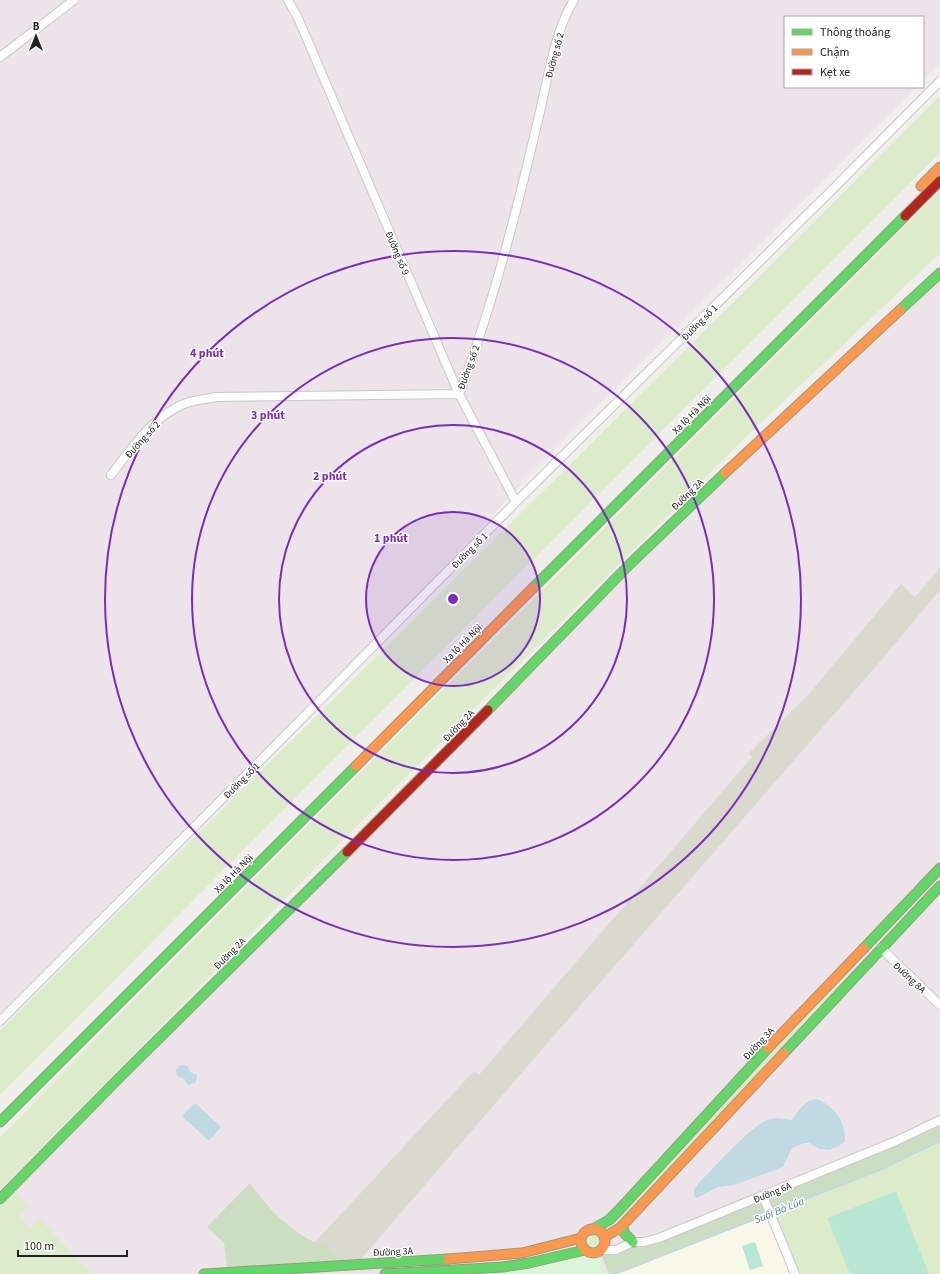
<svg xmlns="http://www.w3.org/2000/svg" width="940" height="1274" viewBox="0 0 940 1274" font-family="'Source Sans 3',sans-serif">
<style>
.industrial{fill:#ede4e9}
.education{fill:#f8f7e8}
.construction{fill:#d9d9cd}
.grass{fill:#dceccb}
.forest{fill:#cbdec1}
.park{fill:#daf5da}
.pitch{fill:#b7e6d3}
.water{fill:#bfdae2}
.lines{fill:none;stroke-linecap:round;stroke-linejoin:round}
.stream{stroke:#bfdae2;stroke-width:2}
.street-casing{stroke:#c9c8c7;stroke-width:10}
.fast-casing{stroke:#989a82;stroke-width:11}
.slow-casing{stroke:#989a82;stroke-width:11}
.jam-casing{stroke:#989a82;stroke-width:11}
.street{stroke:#fdfcfc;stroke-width:8}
.fast{stroke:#63d668;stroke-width:9}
.slow{stroke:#ff974d;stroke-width:9}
.jam{stroke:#b3261e;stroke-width:9}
.ring{fill:none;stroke:#7b2cbf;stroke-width:2}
.labels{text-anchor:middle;stroke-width:3;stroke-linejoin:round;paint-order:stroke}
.street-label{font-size:10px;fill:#222;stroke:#fff}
.water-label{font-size:11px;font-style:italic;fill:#4b79aa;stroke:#fff}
.centre{fill:#7b2cbf;stroke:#fff;stroke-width:2}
.ring-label{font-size:12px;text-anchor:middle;font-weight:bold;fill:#7b2cbf;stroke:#fff;stroke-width:3;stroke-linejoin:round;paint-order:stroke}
</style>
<rect width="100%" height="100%" fill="#f0eeeb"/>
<path class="industrial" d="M 0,0 L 940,0 L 940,63 L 923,81 L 923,17 L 785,17 L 785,87 L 917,87 L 529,476 L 359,657 L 0,1017 Z
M 940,279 L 940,1141 L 751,1221 L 615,1274 L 605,1274 L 598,1256 L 590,1257 L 584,1254 L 448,1274 L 0,1274 L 0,1205 L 575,626 L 773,433 Z"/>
<path class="education" d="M 767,1214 L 792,1274 L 615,1274 L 751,1221 Z"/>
<path class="construction" d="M 940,568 L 940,590 L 884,657 L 538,1054 L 361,1259 L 345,1260 L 341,1255 L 333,1254 L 330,1250 L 315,1242 L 474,1071 L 479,1075 L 752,757 L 749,753 L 809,694 L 901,584 L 915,597 Z"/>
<path class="grass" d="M 940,95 L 940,153 L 338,755 L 0,1095 L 0,1030 L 804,232 Z
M 940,191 L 940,253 L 748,435 L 337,846 L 0,1190 L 0,1137 L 129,1005 Z
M 852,967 L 855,970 L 617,1225 L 605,1231 L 602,1228 Z
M 940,1141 L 940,1274 L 798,1274 L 772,1212 L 882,1169 Z
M 14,1191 L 28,1207 L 19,1217 L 30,1229 L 40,1219 L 92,1274 L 0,1274 L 0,1205 Z
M586 1241a7 7 0 1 1 14 0a7 7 0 1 1-14 0Z"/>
<path class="forest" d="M 940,1122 L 940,1141 L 882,1169 L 615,1274 L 609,1274 L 601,1255 L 608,1247 L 608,1245 L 625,1244 L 633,1245 Z
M 250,1183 C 267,1207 283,1224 308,1239 C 314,1242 321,1243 326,1246 C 333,1251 331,1254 341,1255 L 345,1260 L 227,1268 L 224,1243 L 207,1227 Z"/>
<path class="park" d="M 584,1254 L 590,1257 L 598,1256 L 605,1274 L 448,1274 Z"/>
<path class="pitch" d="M 896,1191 L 929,1274 L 850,1274 L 827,1218 Z
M 755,1242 L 763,1266 L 750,1270 L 742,1246 Z"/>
<path class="water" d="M 180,1065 C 187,1064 189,1066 190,1072 L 197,1075 L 197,1078 L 195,1083 L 188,1085 L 183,1078 L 177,1076 L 176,1070 Z
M 817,1099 C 834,1106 846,1122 845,1141 L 839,1146 L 829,1150 L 820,1149 L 809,1143 L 804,1143 L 792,1148 L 783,1167 L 734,1185 L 718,1187 L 697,1198 L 694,1196 L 694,1190 L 698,1184 C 712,1170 753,1123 770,1119 C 777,1117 784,1119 792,1120 C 798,1110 805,1100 817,1099 Z
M 195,1103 L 221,1127 L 209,1141 L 182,1116 Z"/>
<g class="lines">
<path class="stream" d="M 772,1212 L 882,1169 L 940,1141
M 615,1274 L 768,1214"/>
<g class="street-casing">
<path id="street" d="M 288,0 L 298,18 L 459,394 L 516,502
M 0,57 L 74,0
M 111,475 C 131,449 154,415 186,403 C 196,400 206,399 216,397 L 459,394 C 492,308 516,214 537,124 C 547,86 553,33 574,0
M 881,948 L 940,1005
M 0,1021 L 244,777 L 516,502 L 830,192 L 940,81
M 763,1196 L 795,1274
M 601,1250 L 616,1250 L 633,1242 L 644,1242 L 659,1238 L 896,1141 L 940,1120"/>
</g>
<g class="fast-casing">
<path id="fast" d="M 900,310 L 940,273
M 533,588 L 905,216
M 488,710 L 630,564 L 725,473
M 864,948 L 940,868
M 784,1053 L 940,886
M 0,1122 L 356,766
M 0,1199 L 120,1077 L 347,852
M 622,1226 L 625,1234 L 633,1242
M 591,1230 L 609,1220 L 619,1210 L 768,1048
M 204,1274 L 448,1259
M 385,1274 L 503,1267 L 529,1263 L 585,1250"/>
</g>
<g class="slow-casing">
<path id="slow" d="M 921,186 L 940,167
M 725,473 L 900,310
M 356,766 L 533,588
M 768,1048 L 864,948
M581 1241a12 12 0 1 1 24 0a12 12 0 1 1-24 0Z
M 604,1237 L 620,1228 L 784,1053
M 448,1259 L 522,1253 L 581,1238"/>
</g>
<g class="jam-casing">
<path id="jam" d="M 905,216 L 940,181
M 347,852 L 488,710"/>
</g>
<use href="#street" class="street"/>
<use href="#fast" class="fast"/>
<use href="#slow" class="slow"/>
<use href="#jam" class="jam"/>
</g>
<circle cx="453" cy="599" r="87" fill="#7b2cbf" fill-opacity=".12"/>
<g class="ring">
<circle cx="453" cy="599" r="87"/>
<circle cx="453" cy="599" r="174"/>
<circle cx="453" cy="599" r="261"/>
<circle cx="453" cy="599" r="348"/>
</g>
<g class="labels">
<g class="street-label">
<text transform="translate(554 55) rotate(-75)" y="4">Đường số 2</text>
<text transform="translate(398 253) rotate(67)" y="4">Đường số 9</text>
<text transform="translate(699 322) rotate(-45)" y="4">Đường số 1</text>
<text transform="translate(468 367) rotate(-70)" y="4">Đường số 2</text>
<text transform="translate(691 414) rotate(-45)" y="4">Xa lộ Hà Nội</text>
<text transform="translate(142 439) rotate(-47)" y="4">Đường số 2</text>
<text transform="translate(687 494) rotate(-44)" y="4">Đường 2A</text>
<text transform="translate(469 550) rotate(-45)" y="4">Đường số 1</text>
<text transform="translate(462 643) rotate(-45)" y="4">Xa lộ Hà Nội</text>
<text transform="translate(458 725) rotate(-46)" y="4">Đường 2A</text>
<text transform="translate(241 780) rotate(-45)" y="4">Đường số 1</text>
<text transform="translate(233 873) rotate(-45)" y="4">Xa lộ Hà Nội</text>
<text transform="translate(229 953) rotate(-45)" y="4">Đường 2A</text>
<text transform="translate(910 977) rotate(43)" y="4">Đường 8A</text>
<text transform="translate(758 1043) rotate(-47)" y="4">Đường 3A</text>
<text transform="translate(772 1192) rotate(-22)" y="4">Đường 6A</text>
<text transform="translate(393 1251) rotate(-3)" y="4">Đường 3A</text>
</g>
<g class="water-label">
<text transform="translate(779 1210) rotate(-22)" y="4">Suối Bà Lúa</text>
</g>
</g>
<circle cx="453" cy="599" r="6" class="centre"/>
<g class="ring-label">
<text x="207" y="357">4 phút</text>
<text x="268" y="419">3 phút</text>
<text x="330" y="480">2 phút</text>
<text x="391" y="542">1 phút</text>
</g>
<rect x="784" y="16" width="140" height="72" fill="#ffffff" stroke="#a7a7a7"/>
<rect x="792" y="29" width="20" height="6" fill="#63d668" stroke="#a7a7a7"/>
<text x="820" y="36" font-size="12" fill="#222222">Thông thoáng</text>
<rect x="792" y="49" width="20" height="6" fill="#ff974d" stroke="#a7a7a7"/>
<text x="820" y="56" font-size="12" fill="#222222">Chậm</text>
<rect x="792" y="69" width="20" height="6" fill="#b3261e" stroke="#a7a7a7"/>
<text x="820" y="76" font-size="12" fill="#222222">Kẹt xe</text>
<g transform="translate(36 36)" stroke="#ffffff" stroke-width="3" paint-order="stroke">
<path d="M0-3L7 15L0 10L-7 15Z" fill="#222222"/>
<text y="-6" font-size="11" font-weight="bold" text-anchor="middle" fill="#222222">B</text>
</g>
<path d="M18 1250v6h109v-6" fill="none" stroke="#222222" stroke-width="2"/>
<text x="24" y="1250" font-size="12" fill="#222222" stroke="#ffffff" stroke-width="3" paint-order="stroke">100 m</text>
</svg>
